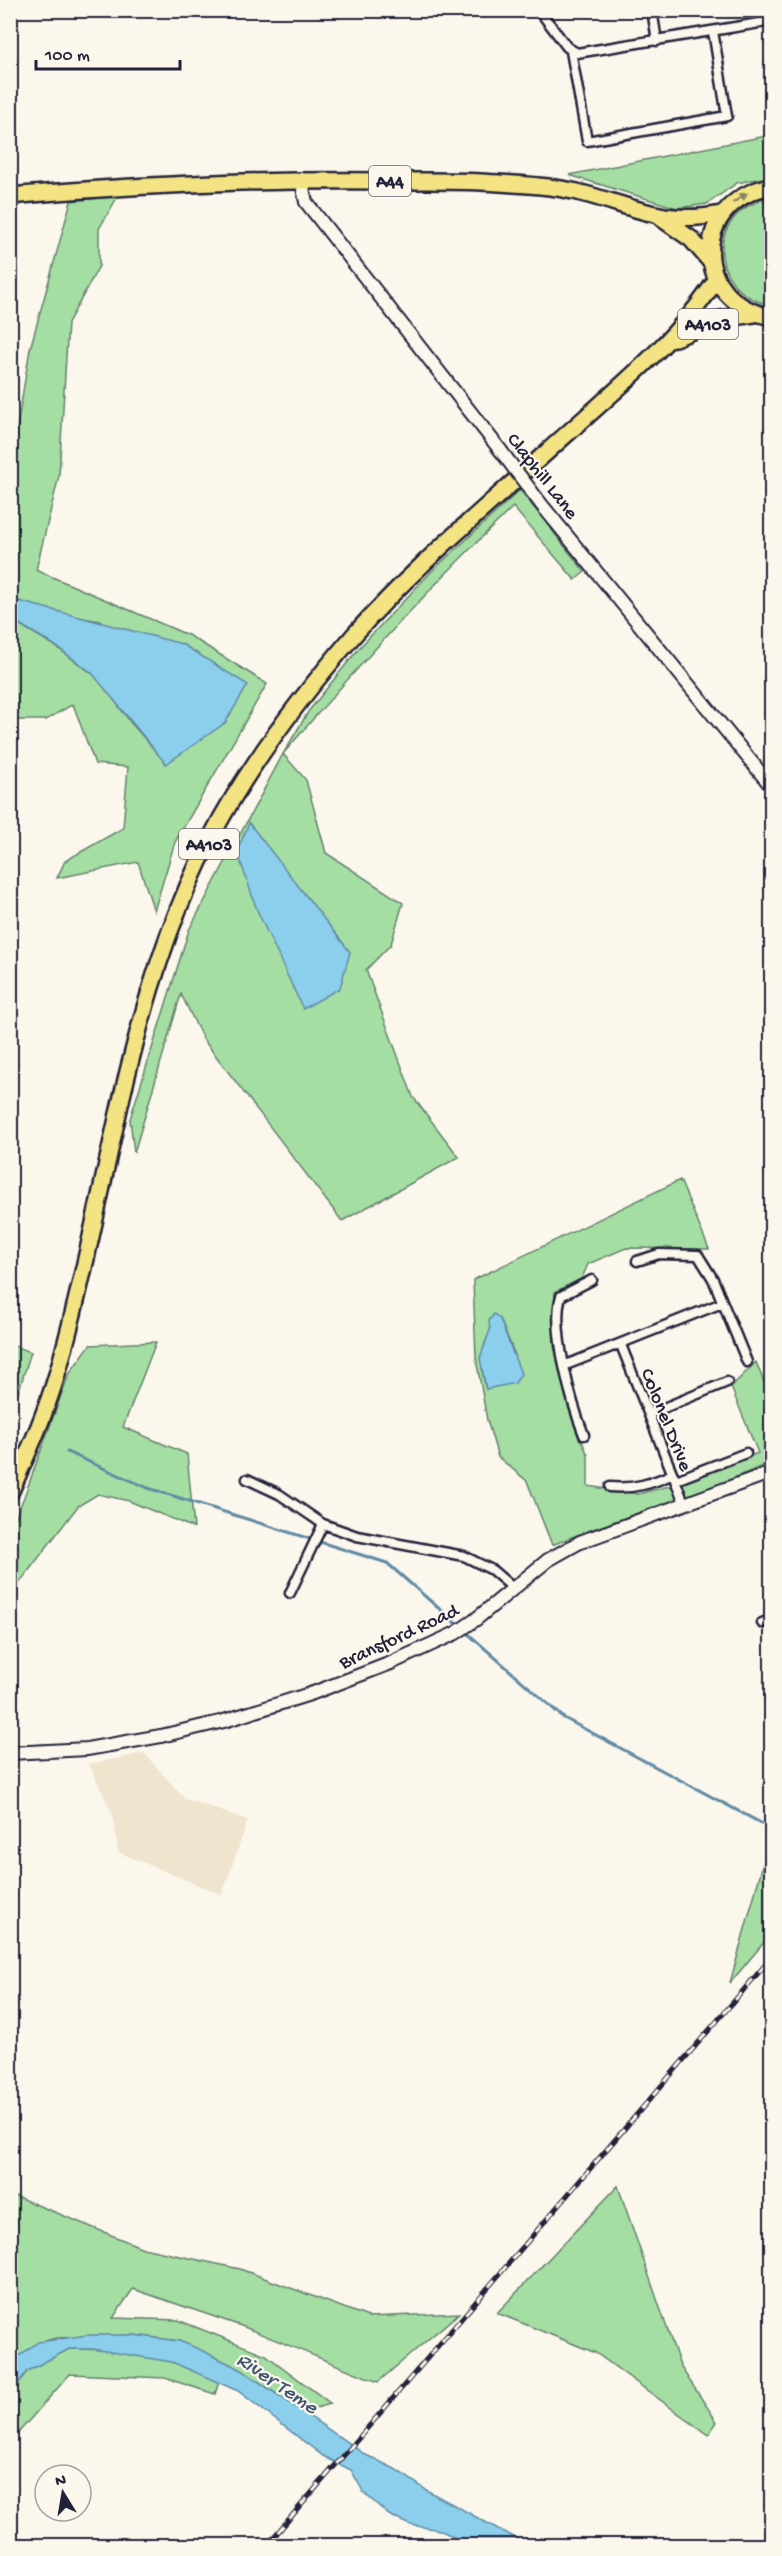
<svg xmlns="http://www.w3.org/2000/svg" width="782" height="2556" viewBox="0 0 782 2556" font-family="'Gochi Hand',sans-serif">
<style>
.built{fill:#efe4ce}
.green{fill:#a5dea2;stroke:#64806e;stroke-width:1.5;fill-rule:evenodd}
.water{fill:#8bcfec;stroke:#618aa5;stroke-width:1.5}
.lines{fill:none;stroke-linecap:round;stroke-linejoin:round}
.stream{stroke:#618aa5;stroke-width:3}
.street-casing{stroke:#22223b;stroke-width:13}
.secondary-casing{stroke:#22223b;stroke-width:16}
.highway-casing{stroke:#22223b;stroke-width:20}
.street{stroke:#fbf7ec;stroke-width:8}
.secondary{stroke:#fbf7ec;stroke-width:12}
.highway{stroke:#f4e382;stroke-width:15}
.rail-casing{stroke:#22223b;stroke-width:5}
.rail{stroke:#fbf7ec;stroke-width:3;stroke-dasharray:9;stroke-linecap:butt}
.secondary-bridge-casing{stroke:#22223b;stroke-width:16;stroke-linecap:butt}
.secondary-bridge{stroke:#fbf7ec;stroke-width:12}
.oneway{fill:#8b825e}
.labels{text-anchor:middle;stroke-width:4.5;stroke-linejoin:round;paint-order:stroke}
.shield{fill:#fbf7ec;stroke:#636270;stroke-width:1.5}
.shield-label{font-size:18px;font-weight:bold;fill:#22223b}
.street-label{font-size:20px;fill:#22223b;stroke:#fbf7ec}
.water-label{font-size:21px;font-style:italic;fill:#425670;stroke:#fbf7ec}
</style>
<rect width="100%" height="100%" fill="#fbf7ec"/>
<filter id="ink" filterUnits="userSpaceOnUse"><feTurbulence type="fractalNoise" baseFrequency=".0167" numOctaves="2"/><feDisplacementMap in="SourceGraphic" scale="12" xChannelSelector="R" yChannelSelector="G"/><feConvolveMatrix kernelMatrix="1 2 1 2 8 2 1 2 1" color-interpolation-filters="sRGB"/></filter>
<g filter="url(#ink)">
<path class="built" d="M 144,1753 L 185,1799 L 248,1820 L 222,1895 L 118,1852 L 113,1815 L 89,1764 Z"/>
<path class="green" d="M 771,135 L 771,176 L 737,183 L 707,204 L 677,208 L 569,175 Z
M 118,196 L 99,229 L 99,266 L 68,323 L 59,476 L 36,570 L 190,636 L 267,684 L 175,842 L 154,911 L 138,862 L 57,878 L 65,861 L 123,828 L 128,767 L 95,764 L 73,704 L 46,720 L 13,720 L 10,695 L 10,619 L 52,644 L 98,678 L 131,723 L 166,763 L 100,621 L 65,615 L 11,599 L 11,465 L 30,349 L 71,201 Z
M 771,198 L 772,198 L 771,305 C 706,292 705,210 771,198 Z
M 520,490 L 585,572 L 575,580 L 513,507 C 430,586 357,667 283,754 L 306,780 L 326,853 L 403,903 L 391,944 L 366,970 L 413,1097 L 459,1157 L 342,1221 L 203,1039 L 181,994 L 134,1153 L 130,1119 L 189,930 L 283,754 L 308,712 L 360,647 L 431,572 Z
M 680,1180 L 709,1249 L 626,1248 L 588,1264 L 582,1278 L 555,1292 L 554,1346 L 574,1424 L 588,1455 L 588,1486 L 638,1494 L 685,1482 L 758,1453 L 731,1387 L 756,1362 L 771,1400 L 771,1462 C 700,1495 624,1515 552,1545 L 527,1481 L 498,1457 L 487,1420 L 476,1358 L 473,1280 ZM 500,1319 L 515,1355 L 486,1389 C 478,1360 480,1342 500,1319 Z
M 156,1342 L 123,1427 L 187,1454 L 194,1528 L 129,1501 L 98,1494 L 78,1506 L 11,1594 L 11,1528 L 24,1497 L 69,1374 L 90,1345 Z
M 11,1345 L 31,1352 L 11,1415 L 10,1345 Z
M 771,1843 L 771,1934 L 730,1983 L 768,1846 Z
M 618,2186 L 680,2366 L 717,2422 L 708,2435 L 596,2353 L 497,2313 Z
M 10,2194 L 143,2248 L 240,2269 L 368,2317 L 459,2313 L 378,2382 L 244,2327 L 133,2289 L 113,2318 L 178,2320 L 266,2355 L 331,2404 L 302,2412 L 240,2369 L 179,2341 L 133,2335 L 56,2338 L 38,2343 L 11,2365 Z
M 69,2349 C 118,2349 178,2354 219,2382 L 215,2394 L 165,2378 L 70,2374 L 11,2441 L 11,2394 L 27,2371 Z"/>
<path class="water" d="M 11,599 L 182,644 L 248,685 L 225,723 L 166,764 L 92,673 L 53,644 L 11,619 Z
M 249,823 L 350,952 L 340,988 L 303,1009 L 257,910 L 237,851 Z
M 494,1314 L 500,1319 L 521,1374 L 515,1383 L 486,1389 L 480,1358 L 490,1330 L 489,1321 Z
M 87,2335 L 133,2335 L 179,2341 L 201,2350 L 240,2369 L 366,2455 L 395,2469 L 428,2491 L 528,2545 L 469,2545 L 440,2530 L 411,2525 L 389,2515 L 364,2493 L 351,2470 L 323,2456 L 238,2391 L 172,2362 L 93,2349 L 69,2349 L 27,2371 L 11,2394 L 11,2362 L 38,2342 Z"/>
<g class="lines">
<path class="stream" d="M 67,1452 L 148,1488 L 387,1563 L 460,1627
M 465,1631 L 564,1718 L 772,1829"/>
<g class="street-casing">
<path id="street" d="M 539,10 L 567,47 L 577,53 L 772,21
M 652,10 L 657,41
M 571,51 L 587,141 L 727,116 L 713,31
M 637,1261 L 659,1254 L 698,1255 L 713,1279 L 747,1362
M 621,1345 L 685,1505
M 566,1365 L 722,1303
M 649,1414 L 727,1382
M 584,1435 C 571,1402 551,1329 561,1296 L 592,1280
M 247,1479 L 279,1494 L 323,1524 L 357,1536 L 464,1556 L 492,1570 L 513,1588
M 676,1480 L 746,1453
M 610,1487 C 634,1489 651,1484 673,1474
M 290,1593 L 323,1524
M 762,1623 L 772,1619"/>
</g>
<g class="secondary-casing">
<path id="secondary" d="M 301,179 L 306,202 L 501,451
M 541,504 L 772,787
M 10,1753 L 87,1749 L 161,1736 L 224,1721 L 313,1693 L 391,1663 L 456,1633 L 475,1620 L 548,1560 L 580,1542 L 772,1472"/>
</g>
<g class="highway-casing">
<path id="highway" d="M 772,186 C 690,201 690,302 772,317
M 10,196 C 137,185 263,179 391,181 C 427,181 463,180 499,183 C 528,185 557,186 585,194 C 638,208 664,225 721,214
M 661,218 L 691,239 L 710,261
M 675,338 L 721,319 L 754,314
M 10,1493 C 28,1453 46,1413 58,1371 C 113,1179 127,973 233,798 C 268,740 310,686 354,635 C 413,568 483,510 549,450 C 607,397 673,346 716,280"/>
</g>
<use href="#street" class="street"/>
<use href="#secondary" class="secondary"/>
<use href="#highway" class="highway"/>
<g class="rail-casing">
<path id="rail" d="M 266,2546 L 772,1957"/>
</g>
<use href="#rail" class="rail"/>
<g class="secondary-bridge-casing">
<path id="secondary-bridge" d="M 501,451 L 541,504"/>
</g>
<use href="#secondary-bridge" class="secondary-bridge"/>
</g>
<defs><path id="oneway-solid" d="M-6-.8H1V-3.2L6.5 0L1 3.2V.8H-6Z" transform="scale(1.5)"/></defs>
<use class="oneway" href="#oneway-solid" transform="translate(740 198) rotate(-34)"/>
</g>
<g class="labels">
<g class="shield">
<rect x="369" y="166" width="42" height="30" rx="4.5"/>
<rect x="678" y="309" width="60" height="30" rx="4.5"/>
<rect x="179" y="829" width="60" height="30" rx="4.5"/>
</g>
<g class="shield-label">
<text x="390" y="187">A44</text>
<text x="708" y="330">A4103</text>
<text x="209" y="850">A4103</text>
</g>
<g class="street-label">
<text transform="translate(544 475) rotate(52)" y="7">Claphill Lane</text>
<text transform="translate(668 1419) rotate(68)" y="7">Colonel Drive</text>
<text transform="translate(398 1635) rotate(-25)" y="7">Bransford Road</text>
</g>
<g class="water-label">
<text transform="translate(278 2382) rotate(34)" y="7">River Teme</text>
</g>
</g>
<rect width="782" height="2556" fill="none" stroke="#fbf7ec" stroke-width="36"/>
<rect x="18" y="18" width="746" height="2520" fill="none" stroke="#22223b" stroke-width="2" filter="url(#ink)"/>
<g transform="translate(63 2493) rotate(349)"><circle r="28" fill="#fbf7ec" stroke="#a4a2a5" stroke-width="1.5"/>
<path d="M0-4.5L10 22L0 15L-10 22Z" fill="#22223b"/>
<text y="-9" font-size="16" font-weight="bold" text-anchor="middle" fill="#22223b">N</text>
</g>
<path d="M36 60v9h144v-9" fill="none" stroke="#22223b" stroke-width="3"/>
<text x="45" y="60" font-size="18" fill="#22223b" stroke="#fbf7ec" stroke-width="4.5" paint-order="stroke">100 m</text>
</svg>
